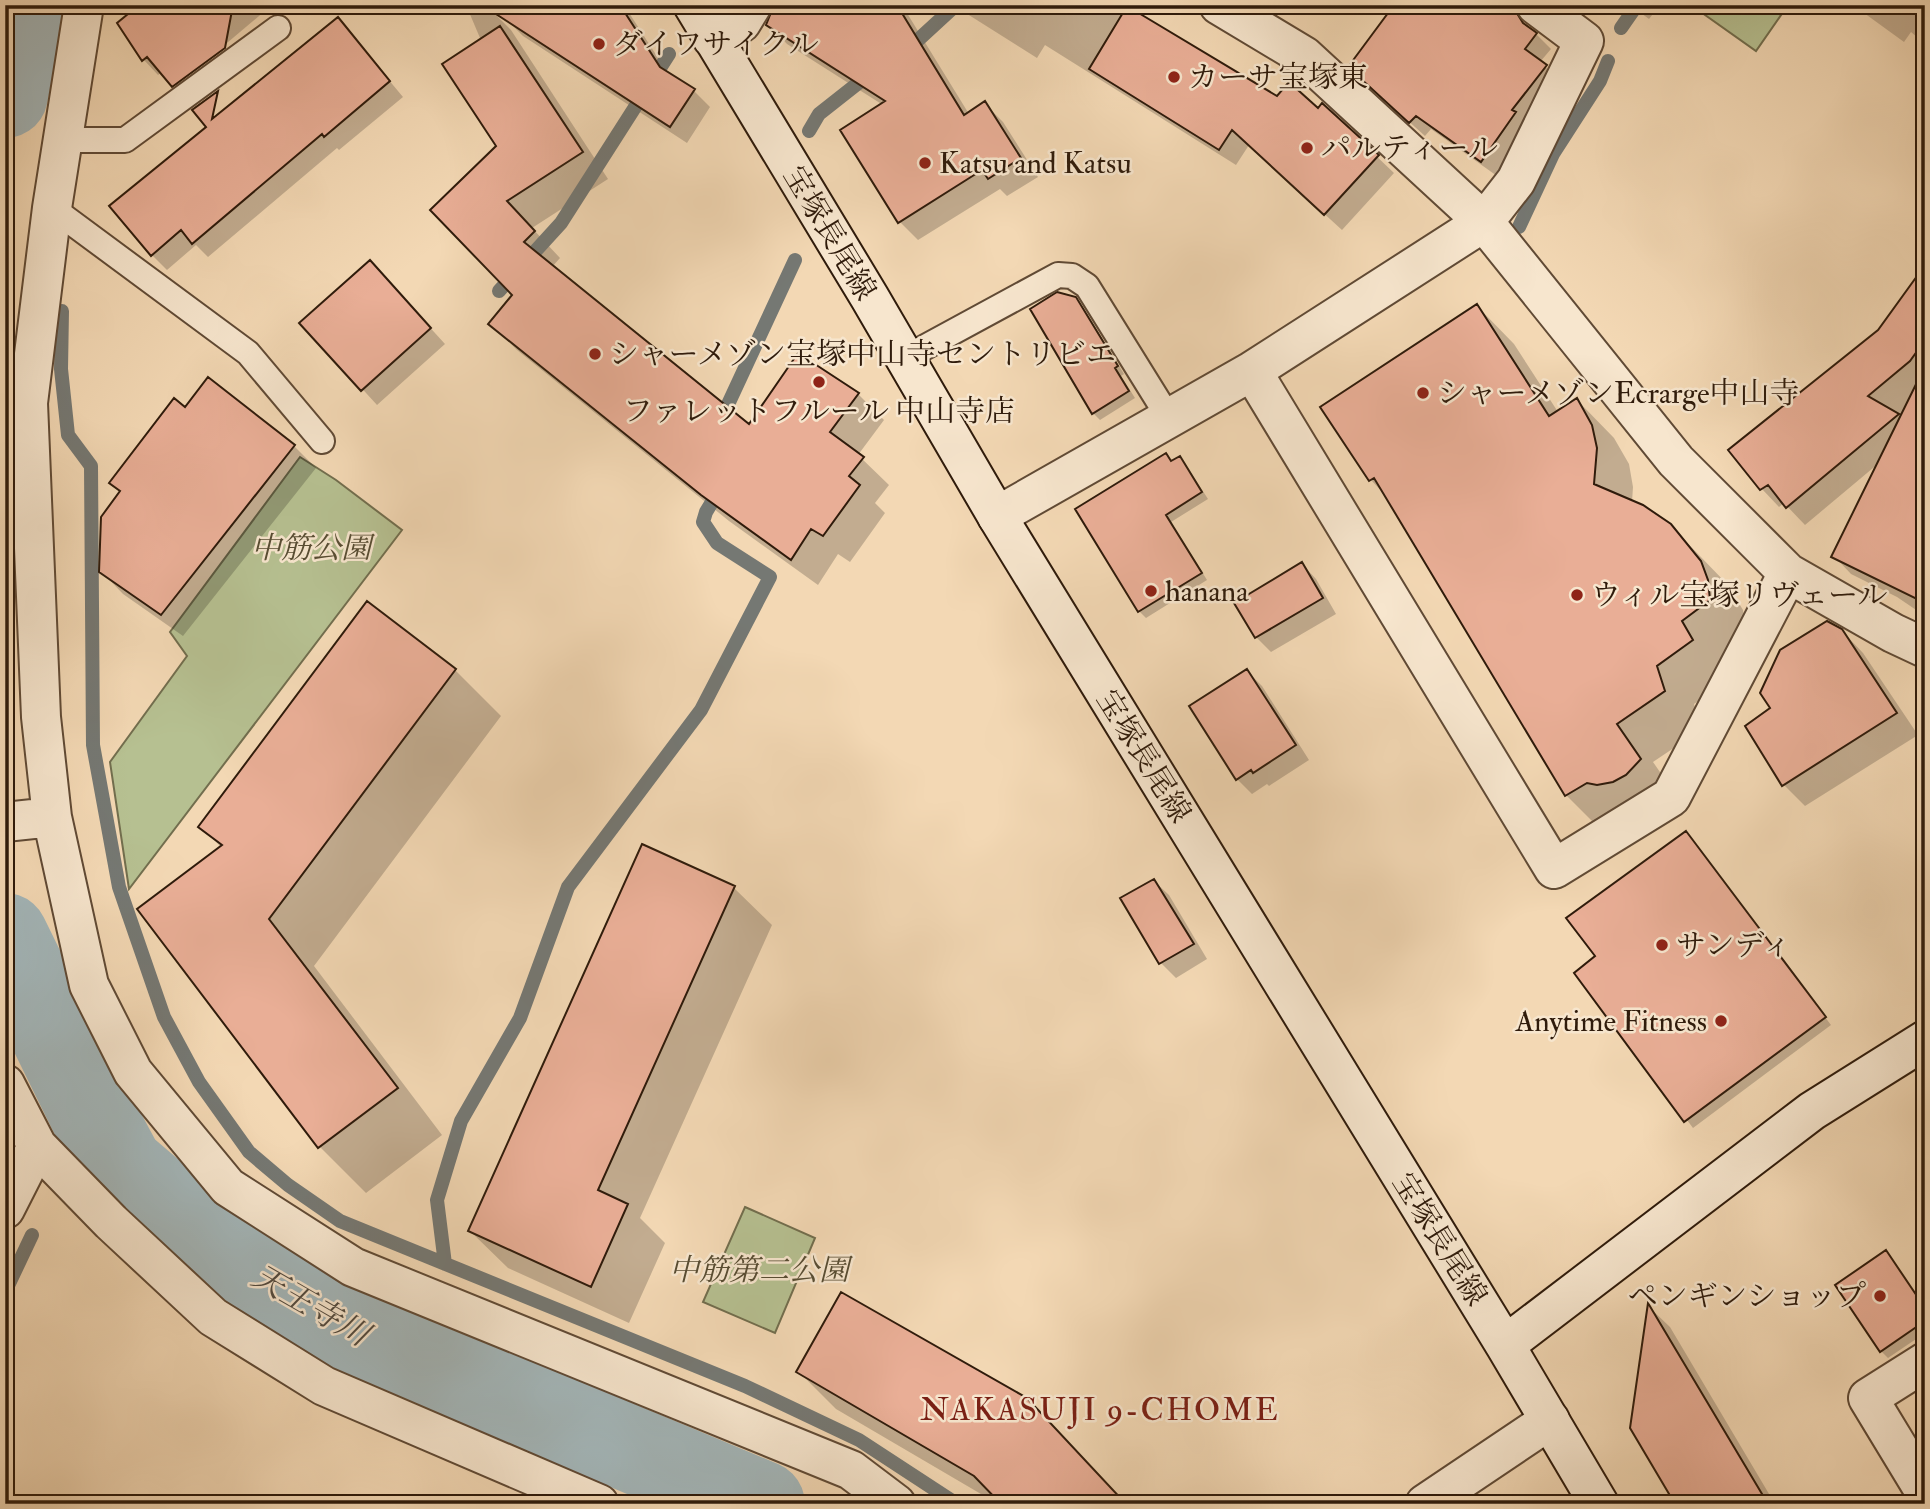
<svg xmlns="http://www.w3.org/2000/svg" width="1930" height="1509" viewBox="0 0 1930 1509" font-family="'IM FELL Double Pica','Noto Serif JP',serif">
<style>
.green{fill:#b6c091;stroke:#726e4e;stroke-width:2}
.shadow{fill:#0003}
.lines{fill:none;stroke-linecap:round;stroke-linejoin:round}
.stream{stroke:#757873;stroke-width:14}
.river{stroke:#a3b6b9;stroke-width:86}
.building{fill:#e9ae96;stroke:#2f1b0b;stroke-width:2}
.lane-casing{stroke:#604a35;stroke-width:28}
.street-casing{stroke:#604a35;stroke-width:42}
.secondary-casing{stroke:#2f1b0b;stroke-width:42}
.lane{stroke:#f7e6ce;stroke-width:24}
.street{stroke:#f7e6ce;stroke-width:38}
.secondary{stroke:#f7e6ce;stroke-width:38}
.poi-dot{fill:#8f2418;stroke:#f7e6ce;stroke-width:2.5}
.labels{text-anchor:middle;stroke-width:5;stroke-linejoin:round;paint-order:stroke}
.poi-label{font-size:30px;fill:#2f1b0b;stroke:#f7e6ce;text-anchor:start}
.street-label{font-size:30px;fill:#2f1b0b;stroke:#f7e6ce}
.park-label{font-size:30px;font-style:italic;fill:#584d33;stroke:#f7e6ce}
.water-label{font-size:32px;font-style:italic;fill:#524a3f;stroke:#f7e6ce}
.neighbourhood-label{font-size:32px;letter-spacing:2px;fill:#7a1f14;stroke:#f7e6ce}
</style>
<rect width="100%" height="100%" fill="#f3d8b4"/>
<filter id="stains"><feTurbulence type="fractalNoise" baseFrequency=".00286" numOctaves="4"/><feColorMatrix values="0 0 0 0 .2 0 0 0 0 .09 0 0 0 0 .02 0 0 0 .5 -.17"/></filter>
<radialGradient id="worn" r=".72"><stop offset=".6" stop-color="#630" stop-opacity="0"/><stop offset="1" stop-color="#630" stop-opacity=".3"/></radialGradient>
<path class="green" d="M 1691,5 L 1788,5 L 1756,51 Z
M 300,457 L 336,480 L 402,530 L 129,889 L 110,762 L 187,656 L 170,632 Z
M 745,1207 L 815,1238 L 775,1333 L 703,1302 Z"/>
<path class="shadow" d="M 155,5 L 272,5 L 176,86 L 162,72 L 158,75 L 144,60 L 125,31 Z
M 481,5 L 486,5 L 511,30 L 608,179 L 532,228 L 560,258 L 552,267 L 749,426 L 858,394 L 884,420 L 858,455 L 889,485 L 875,503 L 885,513 L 850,562 L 838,554 L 818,585 L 729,521 L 517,350 L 491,324 L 514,295 L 499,146 L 505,97 L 469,12 Z
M 530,5 L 624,5 L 669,75 L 693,90 L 710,107 L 687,143 L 523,36 L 507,20 Z
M 782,5 L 902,5 L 969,114 L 985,104 L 1003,122 L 1038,177 L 1007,196 L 1000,189 L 918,240 L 900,222 L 883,105 L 787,44 L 769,25 Z
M 953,5 L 1124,5 L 1277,98 L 1318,111 L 1323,105 L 1394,173 L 1342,230 L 1249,145 L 1236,165 L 1045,45 L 1037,58 Z
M 1630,5 L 1660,5 L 1649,19 Z
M 1853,5 L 1925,5 L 1925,44 L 1911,32 L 1904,42 Z
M 1514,12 L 1551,49 L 1540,62 L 1560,81 L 1497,176 L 1431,129 L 1425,136 L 1365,82 Z
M 338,19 L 403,97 L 339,150 L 337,148 L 208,257 L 196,245 L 167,270 L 152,255 Z
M 1925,268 L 1925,616 L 1897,597 L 1851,574 L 1834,556 L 1879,463 L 1805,525 L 1784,503 L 1779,507 L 1762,489 L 1730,450 L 1879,331 Z
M 384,277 L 445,344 L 377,405 L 302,323 Z
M 1075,299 L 1083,307 L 1124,374 L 1121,376 L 1135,398 L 1100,420 L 1093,413 Z
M 1477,306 L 1514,344 L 1558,412 L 1577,400 L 1614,438 L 1629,464 L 1633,487 L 1632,502 L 1670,525 L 1727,584 L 1743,610 L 1747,638 L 1719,660 L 1730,679 L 1694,704 L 1702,729 L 1653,762 L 1678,798 L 1604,833 L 1566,795 L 1386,496 L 1371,480 L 1322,407 Z
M 185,409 L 294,446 L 316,468 L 183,636 L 123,594 L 101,571 L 121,493 L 111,482 Z
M 1166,455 L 1173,462 L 1179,458 L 1186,465 L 1208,499 L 1171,522 L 1207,580 L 1146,618 L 1139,611 Z
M 1302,564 L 1316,579 L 1336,614 L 1271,652 L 1256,637 Z
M 367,604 L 455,670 L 501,716 L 314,966 L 442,1135 L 366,1193 L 320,1147 L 139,909 L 221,847 L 201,827 Z
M 1841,630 L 1863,653 L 1918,735 L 1805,806 L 1784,785 L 1772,708 Z
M 1247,671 L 1262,686 L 1309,760 L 1269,786 L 1267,784 L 1252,794 L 1237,779 Z
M 1686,833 L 1831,1025 L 1693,1128 L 1576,973 L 1598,956 Z
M 1154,881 L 1169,895 L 1207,959 L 1176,978 L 1161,963 L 1122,898 Z
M 734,888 L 772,925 L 640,1218 L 665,1243 L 629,1323 L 508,1268 L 470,1231 Z
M 1886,1252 L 1925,1307 L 1925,1333 L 1888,1358 L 1881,1351 Z
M 1649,1307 L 1670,1327 L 1775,1504 L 1677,1504 Z
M 798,1371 L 1123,1504 L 998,1504 L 836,1409 Z"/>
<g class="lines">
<path class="stream" d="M 1621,28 L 1637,5
M 906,51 L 956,5
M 809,131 L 819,114 L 871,73
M 1519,227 L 1553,154 L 1600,81 L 1608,61
M 499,291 L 561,223 L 669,54
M 62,311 L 61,369 L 68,435 L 91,466 L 93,745 L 119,887 L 164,1017 L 199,1082 L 249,1152 L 288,1185 L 340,1221 L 745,1386 L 859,1440 L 957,1504
M 729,423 L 724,418 L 724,413 L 795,260
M 104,1179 L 121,1167
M 445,1264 L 437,1200 L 461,1121 L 520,1018 L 568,887 L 701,710 L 770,577 L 717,543 L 703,522 L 706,512 L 720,489
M 5,1292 L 32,1235"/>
<path class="river" d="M 5,95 L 23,5
M 5,936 L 93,1115 L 121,1167 L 224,1255 L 371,1340 L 762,1504"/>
</g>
<path class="building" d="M 139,5 L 233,5 L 225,48 L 172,87 L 147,57 L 142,61 L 117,23 Z
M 482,5 L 620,5 L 660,67 L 695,89 L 670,127 Z
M 774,5 L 897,5 L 964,115 L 985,101 L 1021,158 L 988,179 L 982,170 L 898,223 L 840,130 L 885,101 L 766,25 Z
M 1394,5 L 1509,5 L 1515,10 L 1523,23 L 1537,33 L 1525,49 L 1547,65 L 1512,110 L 1516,112 L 1481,162 L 1416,116 L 1409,123 L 1348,67 Z
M 1127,6 L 1277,96 L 1289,82 L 1318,108 L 1322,103 L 1379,155 L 1324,215 L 1232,130 L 1219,150 L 1089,69 Z
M 338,17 L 390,81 L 324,137 L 322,134 L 192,244 L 181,230 L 151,256 L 109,206 L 206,127 L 192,110 L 218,91 L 212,119 Z
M 500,26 L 583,152 L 507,201 L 535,231 L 524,242 L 749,424 L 798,353 L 859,393 L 830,432 L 864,457 L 849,476 L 860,485 L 823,536 L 811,529 L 791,560 L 701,495 L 488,324 L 512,295 L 430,210 L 496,146 L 442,64 Z
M 370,260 L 431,328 L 361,391 L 299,323 Z
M 1925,265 L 1925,340 L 1910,361 L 1868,396 L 1899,414 L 1786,508 L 1768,485 L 1760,490 L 1728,450 L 1878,330 Z
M 1057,292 L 1076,297 L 1118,366 L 1115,368 L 1129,391 L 1092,414 L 1030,309 Z
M 1477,304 L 1549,416 L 1577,398 L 1592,425 L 1597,448 L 1594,484 L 1643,505 L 1671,524 L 1701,561 L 1708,580 L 1710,600 L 1682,621 L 1693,640 L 1657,666 L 1665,691 L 1617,724 L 1641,759 L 1626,775 L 1613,782 L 1597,785 L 1587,783 L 1565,796 L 1374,478 L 1369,481 L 1320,407 Z
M 1925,366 L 1925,603 L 1831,557 Z
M 208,377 L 295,445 L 161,615 L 99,572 L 101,517 L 120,491 L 109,483 L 174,398 L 185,407 Z
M 1166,453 L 1171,461 L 1180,456 L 1202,492 L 1166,515 L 1202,573 L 1138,612 L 1075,509 Z
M 1302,562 L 1323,598 L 1255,638 L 1234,603 Z
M 367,601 L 456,669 L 269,919 L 398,1088 L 318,1148 L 137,909 L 222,845 L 198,827 Z
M 1827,621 L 1842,629 L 1897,713 L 1782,786 L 1745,726 L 1770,708 L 1760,693 L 1780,650 Z
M 1247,669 L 1296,745 L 1253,773 L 1251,770 L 1236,780 L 1189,706 Z
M 1686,831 L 1826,1017 L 1684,1122 L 1574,973 L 1595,956 L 1566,918 Z
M 642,844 L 735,886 L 598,1190 L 628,1204 L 591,1287 L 468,1231 Z
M 1154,879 L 1194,944 L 1159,964 L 1120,898 Z
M 1886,1250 L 1925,1308 L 1925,1321 L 1880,1352 L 1835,1285 Z
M 841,1292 L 1027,1398 L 1126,1504 L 1001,1504 L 974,1476 L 796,1372 Z
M 1648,1303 L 1768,1504 L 1675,1504 L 1630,1428 Z"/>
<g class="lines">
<g class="lane-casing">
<path id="lane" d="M 62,140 L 125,140 L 278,28
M 52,208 L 248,353 L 322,441
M 905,358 L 1058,275 L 1072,276 L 1087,286 L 1169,418"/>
</g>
<g class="street-casing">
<path id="street" d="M 84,5 L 52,208 L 28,403 L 41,717 L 52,817 L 89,985 L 133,1072 L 228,1187 L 353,1267 L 851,1470 L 896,1504
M 1219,5 L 1304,56 L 1484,222 L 1676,461 L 1788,573
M 1536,5 L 1584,41 L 1516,181 L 1484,222 L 1252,371 L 1554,869 L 1671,797 L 1788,573 L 1893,633 L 1925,648
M 712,38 L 741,23 L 752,5
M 997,516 L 1252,371
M 5,822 L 52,817
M 5,1084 L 37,1146 L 111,1222 L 213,1317 L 324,1386 L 599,1504
M 5,1209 L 37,1146
M 1925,1362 L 1868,1398 L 1925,1492
M 1425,1504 L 1550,1420"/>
</g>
<g class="secondary-casing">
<path id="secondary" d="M 693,5 L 870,298 L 997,516 L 1505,1345 L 1599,1504
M 1505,1345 L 1812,1111 L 1925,1040"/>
</g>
<use href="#lane" class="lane"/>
<use href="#street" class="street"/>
<use href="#secondary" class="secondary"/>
</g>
<g class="poi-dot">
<circle cx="599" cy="44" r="7"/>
<circle cx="1174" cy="77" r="7"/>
<circle cx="1307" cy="148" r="7"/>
<circle cx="925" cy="163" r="7"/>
<circle cx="595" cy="354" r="7"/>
<circle cx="819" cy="382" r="7"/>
<circle cx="1423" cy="393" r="7"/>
<circle cx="1151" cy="591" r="7"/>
<circle cx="1577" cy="595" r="7"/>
<circle cx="1662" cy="945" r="7"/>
<circle cx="1721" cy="1021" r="7"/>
<circle cx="1880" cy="1296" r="7"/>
</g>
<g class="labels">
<g class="poi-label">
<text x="613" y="54">ダイワサイクル</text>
<text x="1188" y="87">カーサ宝塚東</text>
<text x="1321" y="158">パルティール</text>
<text x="939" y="173">Katsu and Katsu</text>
<text x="609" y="364">シャーメゾン宝塚中山寺セントリビエ</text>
<text x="1437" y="403">シャーメゾンEcrarge中山寺</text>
<text x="819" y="421" text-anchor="middle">ファレットフルール 中山寺店</text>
<text x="1165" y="601">hanana</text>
<text x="1591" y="605">ウィル宝塚リヴェール</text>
<text x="1676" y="955">サンディ</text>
<text x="1707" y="1031" text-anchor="end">Anytime Fitness</text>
<text x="1866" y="1306" text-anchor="end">ペンギンショップ</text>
</g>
<g class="street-label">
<text transform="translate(830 233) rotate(59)" y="10">宝塚長尾線</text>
<text transform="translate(1144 756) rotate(58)" y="10">宝塚長尾線</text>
<text transform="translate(1440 1239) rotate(58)" y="10">宝塚長尾線</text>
</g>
<g class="park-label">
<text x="311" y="558">中筋公園</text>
<text x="759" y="1280">中筋第二公園</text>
</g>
<g class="water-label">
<text transform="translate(311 1305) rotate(30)" y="11">天王寺川</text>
</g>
<g class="neighbourhood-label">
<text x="1100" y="1420">NAKASUJI 9-CHOME</text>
</g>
</g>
<rect width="1930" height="1509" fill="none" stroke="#f3d8b4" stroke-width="28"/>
<rect x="7" y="7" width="1916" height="1495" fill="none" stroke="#2f1b0b" stroke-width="3.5"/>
<rect x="14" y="14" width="1902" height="1481" fill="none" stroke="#2f1b0b" stroke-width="2"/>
<rect width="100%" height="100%" filter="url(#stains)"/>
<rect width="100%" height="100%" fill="url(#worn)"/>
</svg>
